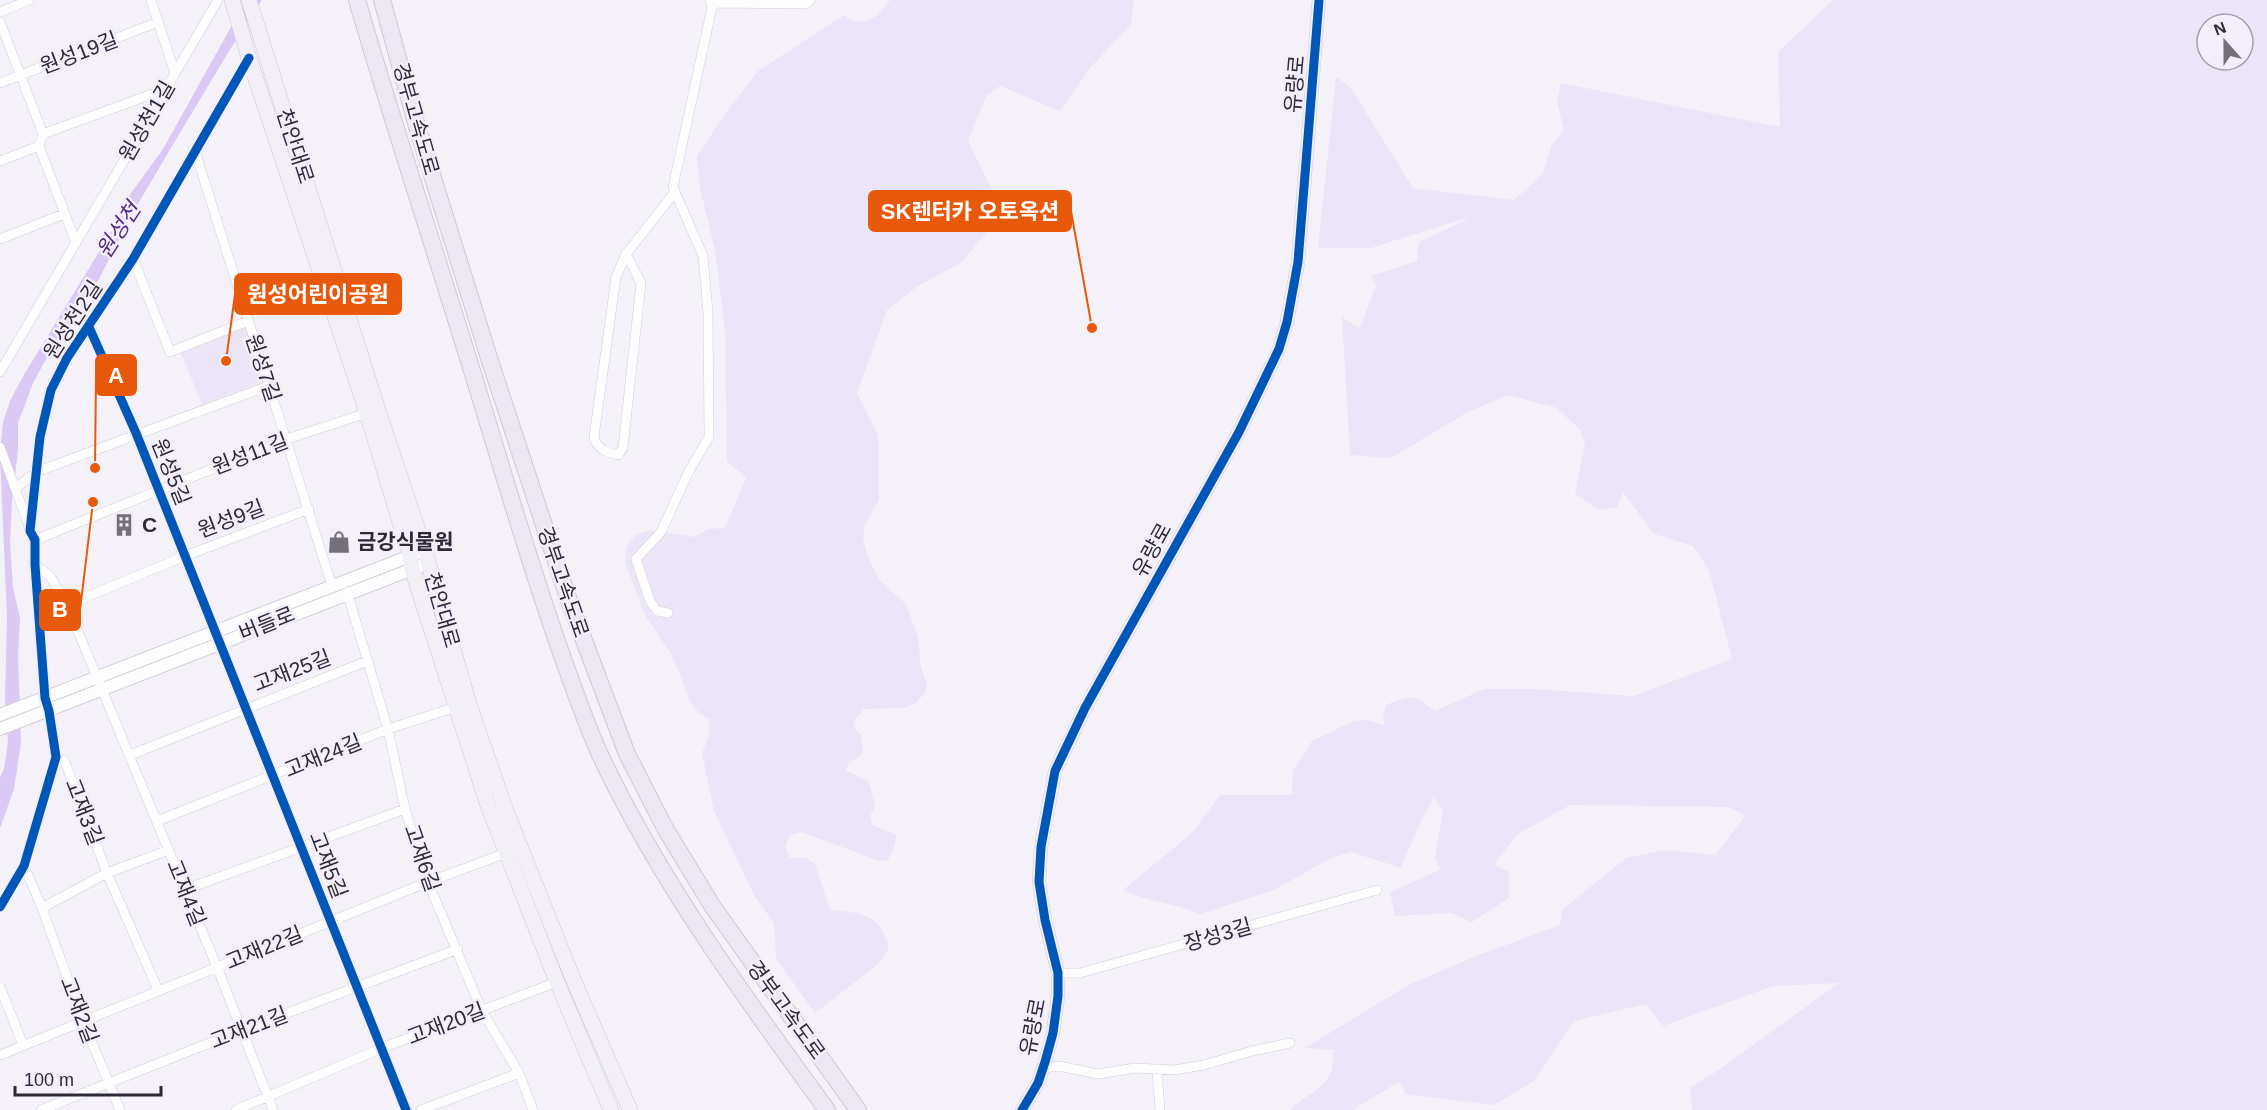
<svg xmlns="http://www.w3.org/2000/svg" width="2267" height="1110" viewBox="0 0 2267 1110" font-family="Helvetica,'Noto Sans KR',sans-serif">
<style>
.green{fill:#ece5f8;fill-rule:evenodd}
.water{fill:#dac8f5}
.lines{fill:none;stroke-linecap:round;stroke-linejoin:round}
.minor-casing{stroke:#d2ced8;stroke-width:10}
.tertiary-casing{stroke:#d2ced8;stroke-width:14}
.primary-casing{stroke:#cdcbd0;stroke-width:16}
.motorway-casing{stroke:#cdcbd0;stroke-width:18}
.minor{stroke:#fdfdfe;stroke-width:9}
.tertiary{stroke:#fdfdfe;stroke-width:12}
.primary{stroke:#f2f0f6;stroke-width:15}
.motorway{stroke:#ece7f2;stroke-width:16}
.cycleway-casing{stroke:#f3eefb;stroke-width:13}
.cycleway{stroke:#0057b8;stroke-width:9}
.labels{text-anchor:middle;stroke-width:5;stroke-linejoin:round;paint-order:stroke}
.street-label{font-size:21px;fill:#2f2a36;stroke:#f3eefb}
.poi-label{font-size:21px;font-weight:bold;fill:#2f2a36;stroke:#f3eefb;text-anchor:start}
.water-label{font-size:22px;font-style:italic;fill:#552a82;stroke:#f3eefb}
.leader{fill:none;stroke:#e8590c;stroke-width:2}
.callout-dot{fill:#e8590c;stroke:#f3eefb;stroke-width:2}
.callout{fill:#e8590c;stroke:#e8590c;stroke-width:2}
.callout-label{font-size:22px;text-anchor:middle;font-weight:bold;fill:#fff}
</style>
<rect width="100%" height="100%" fill="#f4f1f8"/>
<path class="green" d="M 890,0 L 1134,0 L 1131,24 L 1091,67 L 1060,111 L 1000,86 L 986,96 L 968,141 L 997,200 L 986,233 L 962,262 L 915,288 L 887,310 L 857,393 L 878,435 L 879,500 L 865,524 L 863,538 L 867,554 L 879,580 L 906,604 L 918,637 L 921,667 L 927,685 L 925,693 L 916,703 L 904,708 L 864,709 L 853,723 L 856,731 L 861,735 L 863,752 L 858,758 L 849,761 L 846,770 L 869,782 L 875,807 L 870,816 L 872,825 L 897,835 L 893,851 L 887,861 L 877,860 L 801,832 L 790,835 L 785,846 L 790,858 L 806,858 L 815,864 L 830,910 C 861,913 881,913 889,948 L 877,965 L 815,1013 L 776,959 L 774,923 L 755,897 L 714,811 L 702,753 L 709,735 L 709,719 L 700,714 L 691,703 L 672,655 L 646,617 L 626,565 L 625,555 L 628,543 L 638,533 L 650,530 L 694,537 L 708,529 L 725,528 L 746,478 L 727,461 L 725,331 L 715,250 L 700,188 L 697,156 L 724,115 L 758,71 L 844,15 C 864,30 878,17 890,0 Z
M 1833,0 L 2267,0 L 2267,1110 L 1692,1110 L 1690,1088 L 1717,1071 L 1839,983 L 1773,986 L 1663,1026 L 1646,1004 L 1574,1021 L 1534,1081 L 1494,1105 L 1405,1094 L 1400,1081 L 1353,1110 L 1290,1110 C 1302,1097 1322,1091 1330,1074 C 1333,1068 1333,1057 1334,1050 L 1305,1048 L 1410,984 L 1479,955 L 1560,925 L 1562,910 L 1626,858 L 1665,850 L 1715,855 L 1745,816 L 1730,807 L 1570,805 L 1518,834 L 1494,864 L 1509,872 L 1509,898 L 1472,922 L 1451,913 L 1395,916 L 1390,892 L 1440,870 L 1435,856 L 1443,812 L 1434,797 L 1420,823 L 1401,868 L 1351,852 L 1331,858 L 1274,890 L 1200,914 C 1175,903 1147,902 1123,890 L 1192,833 L 1220,795 L 1292,795 L 1293,771 L 1312,741 L 1354,721 L 1368,720 L 1385,726 L 1383,716 L 1386,705 C 1411,694 1414,695 1435,711 L 1484,689 L 1535,689 L 1633,696 L 1732,659 L 1709,570 L 1693,546 L 1654,534 L 1623,492 L 1618,507 L 1600,510 L 1575,494 L 1585,445 L 1580,430 L 1557,408 L 1508,395 L 1466,413 L 1391,458 L 1350,455 L 1342,317 L 1360,328 L 1376,285 L 1371,276 L 1417,261 L 1419,242 L 1462,222 L 1469,217 L 1371,248 L 1318,248 L 1336,77 L 1351,88 L 1413,188 L 1514,200 L 1543,174 L 1552,144 L 1564,130 L 1557,103 L 1561,83 L 1780,127 L 1778,52 ZM 2207,24 L 2243,24 L 2243,60 L 2207,60 Z
M 250,325 L 256,328 L 270,371 L 266,380 L 202,404 L 180,351 Z"/>
<path class="water" d="M 246,0 L 262,0 L 229,51 L 178,136 L 132,214 L 98,281 L 56,341 L 33,383 L 18,423 L 18,450 L 12,501 L 10,543 L 13,587 L 20,619 L 18,655 L 21,743 L 14,789 L 0,828 L 0,777 L 4,769 L 8,742 L 5,698 L 7,616 L 0,455 L 3,422 L 10,401 L 22,378 L 113,229 L 129,196 L 163,149 Z"/>
<g class="lines">
<g class="minor-casing">
<path id="minor" d="M 151,0 L 175,73
M 711,3 L 806,4 L 810,0
M 0,12 L 29,0
M 0,22 L 43,134
M 0,83 L 158,22
M 39,146 L 76,243
M 195,151 L 332,586
M 0,161 L 39,146 L 43,134 L 155,93 L 160,97
M 0,239 L 64,214
M 626,254 L 641,283 L 623,448 L 618,455 C 606,452 597,449 594,437 L 616,277 L 626,254 L 675,192
M 133,259 L 170,352 L 248,321
M 89,327 L 136,433 L 406,1110
M 0,372 L 218,0
M 0,447 L 29,526
M 16,488 L 36,472 L 268,386
M 35,540 L 287,439 L 367,413
M 35,565 L 50,576 L 67,605 L 217,967 L 273,1110
M 347,592 L 388,729 L 405,809 L 428,882 L 482,1011 L 519,1073 L 533,1110
M 67,605 L 185,556 L 309,509
M 668,613 L 657,611 L 650,601 L 636,559 L 661,532 L 689,471 L 709,437 L 708,312 L 703,256 L 673,187 L 712,7 L 710,0
M 130,755 L 367,661
M 56,757 L 65,762 L 107,873 L 158,990
M 157,821 L 388,729 L 456,707
M 24,866 L 42,908 L 83,1021 L 120,1110
M 184,890 L 405,809
M 0,907 L 24,866 L 56,757 L 49,711 L 45,698 L 35,565 L 35,540 L 30,531 L 40,437 L 51,390 L 67,358 L 133,259 L 249,58
M 42,908 L 107,873 L 169,850
M 1058,973 L 1080,973 L 1377,890
M 0,987 L 23,1045
M 0,1055 L 428,882 L 506,853
M 1043,1068 L 1059,1066 L 1098,1074 L 1135,1068 L 1174,1070 L 1204,1065 L 1252,1051 L 1290,1043
M 1157,1070 L 1160,1110
M 41,1110 L 242,1030 L 458,949
M 236,1110 L 382,1048 L 557,982
M 421,1110 L 519,1073"/>
</g>
<g class="tertiary-casing">
<path id="tertiary" d="M 0,715 L 418,553
M 0,729 L 428,563
M 1022,1110 L 1038,1083 L 1045,1062 L 1053,1033 L 1058,996 L 1058,973 L 1045,920 L 1039,882 L 1041,847 L 1055,771 L 1085,708 L 1239,432 L 1279,349 L 1287,322 L 1298,262 L 1319,0"/>
</g>
<g class="primary-casing">
<path id="primary" d="M 232,0 L 249,58 L 367,413 L 410,556 L 412,569 L 487,803 L 557,982 L 611,1110
M 249,0 L 378,410 L 425,551 L 469,704 L 506,811 L 573,979 L 630,1110"/>
</g>
<g class="motorway-casing">
<path id="motorway" d="M 357,0 C 398,141 445,280 487,420 C 512,502 536,584 565,664 C 577,697 588,730 603,761 C 663,886 746,999 827,1110
M 382,0 L 418,130 L 490,361 L 568,598 L 627,754 L 666,830 L 713,907 L 858,1110"/>
</g>
<use href="#minor" class="minor"/>
<use href="#tertiary" class="tertiary"/>
<use href="#primary" class="primary"/>
<use href="#motorway" class="motorway"/>
<g class="cycleway-casing">
<path id="cycleway" d="M 89,327 L 136,433 L 406,1110
M 0,907 L 24,866 L 56,757 L 49,711 L 45,698 L 35,565 L 35,540 L 30,531 L 40,437 L 51,390 L 67,358 L 133,259 L 249,58
M 1022,1110 L 1038,1083 L 1045,1062 L 1053,1033 L 1058,996 L 1058,973 L 1045,920 L 1039,882 L 1041,847 L 1055,771 L 1085,708 L 1239,432 L 1279,349 L 1287,322 L 1298,262 L 1319,0"/>
</g>
<use href="#cycleway" class="cycleway"/>
</g>
<defs>
<g id="building-bare" transform="scale(1.8)"><path d="M-4-6H4V6H1V3H-1V6H-4ZM-2.5-4.3h1.7v1.8h-1.7ZM.8-4.3h1.7v1.8H.8ZM-2.5-1h1.7V.8h-1.7ZM.8-1h1.7V.8H.8Z" fill="#74707a" stroke="#f3eefb" stroke-width="2.5" paint-order="stroke"/></g>
<g id="shop-bare" transform="scale(1.8)"><path d="M-5-2.5h2.3a2.7 3.5 0 0 1 5.4 0H5L5.5 6h-11ZM-1.5-2.5h3a1.5 2.3 0 0 0-3 0Z" fill="#74707a" stroke="#f3eefb" stroke-width="2.5" paint-order="stroke"/></g>
</defs>
<g fill-rule="evenodd">
<use href="#building-bare" x="124" y="525"/>
<use href="#shop-bare" x="339" y="542"/>
</g>
<g class="labels">
<g class="street-label">
<text transform="translate(79 53) rotate(-21)" y="7">원성19길</text>
<text transform="translate(1295 84) rotate(-85)" y="7">유량로</text>
<text transform="translate(416 119) rotate(74)" y="7">경부고속도로</text>
<text transform="translate(147 121) rotate(-60)" y="7">원성천1길</text>
<text transform="translate(295 146) rotate(72)" y="7">천안대로</text>
<text transform="translate(73 320) rotate(-57)" y="7">원성천2길</text>
<text transform="translate(263 368) rotate(72)" y="7">원성7길</text>
<text transform="translate(250 454) rotate(-21)" y="7">원성11길</text>
<text transform="translate(171 472) rotate(68)" y="7">원성5길</text>
<text transform="translate(231 519) rotate(-21)" y="7">원성9길</text>
<text transform="translate(1152 550) rotate(-61)" y="7">유량로</text>
<text transform="translate(563 582) rotate(71)" y="7">경부고속도로</text>
<text transform="translate(442 610) rotate(74)" y="7">천안대로</text>
<text transform="translate(267 624) rotate(-22)" y="7">버들로</text>
<text transform="translate(292 671) rotate(-21)" y="7">고재25길</text>
<text transform="translate(323 756) rotate(-22)" y="7">고재24길</text>
<text transform="translate(84 812) rotate(69)" y="7">고재3길</text>
<text transform="translate(422 858) rotate(71)" y="7">고재6길</text>
<text transform="translate(328 865) rotate(69)" y="7">고재5길</text>
<text transform="translate(186 893) rotate(68)" y="7">고재4길</text>
<text transform="translate(1218 935) rotate(-16)" y="7">장성3길</text>
<text transform="translate(264 948) rotate(-22)" y="7">고재22길</text>
<text transform="translate(79 1010) rotate(69)" y="7">고재2길</text>
<text transform="translate(786 1010) rotate(54)" y="7">경부고속도로</text>
<text transform="translate(446 1024) rotate(-21)" y="7">고재20길</text>
<text transform="translate(1033 1027) rotate(-79)" y="7">유량로</text>
<text transform="translate(249 1028) rotate(-21)" y="7">고재21길</text>
</g>
<g class="poi-label">
<text x="142" y="532">C</text>
<text x="357" y="549">금강식물원</text>
</g>
<g class="water-label">
<text transform="translate(118 230) rotate(-57)" y="8">원성천</text>
</g>
</g>
<path class="leader" d="M1092 328L1071 211M226 361L235 294M95 468L96 375M93 502L80 610"/>
<g class="callout-dot">
<circle cx="1092" cy="328" r="6"/>
<circle cx="226" cy="361" r="6"/>
<circle cx="95" cy="468" r="6"/>
<circle cx="93" cy="502" r="6"/>
</g>
<g class="callout">
<rect x="869" y="191" width="202" height="40" rx="6"/>
<rect x="235" y="274" width="166" height="40" rx="6"/>
<rect x="96" y="355" width="40" height="40" rx="6"/>
<rect x="40" y="590" width="40" height="40" rx="6"/>
</g>
<g class="callout-label">
<text x="970" y="219">SK렌터카 오토옥션</text>
<text x="318" y="302">원성어린이공원</text>
<text x="116" y="383">A</text>
<text x="60" y="617">B</text>
</g>
<g transform="translate(2225 42) rotate(339)"><circle r="28" fill="#f3eefb" stroke="#a5a0ac" stroke-width="1.5"/>
<path d="M0-4.5L10 22L0 15L-10 22Z" fill="#74707a"/>
<text y="-9" font-size="16" font-weight="bold" text-anchor="middle" fill="#2f2a36">N</text>
</g>
<path d="M15 1086v9h146v-9" fill="none" stroke="#2f2a36" stroke-width="3"/>
<text x="24" y="1086" font-size="18" fill="#2f2a36" stroke="#f3eefb" stroke-width="4.5" paint-order="stroke">100 m</text>
</svg>
